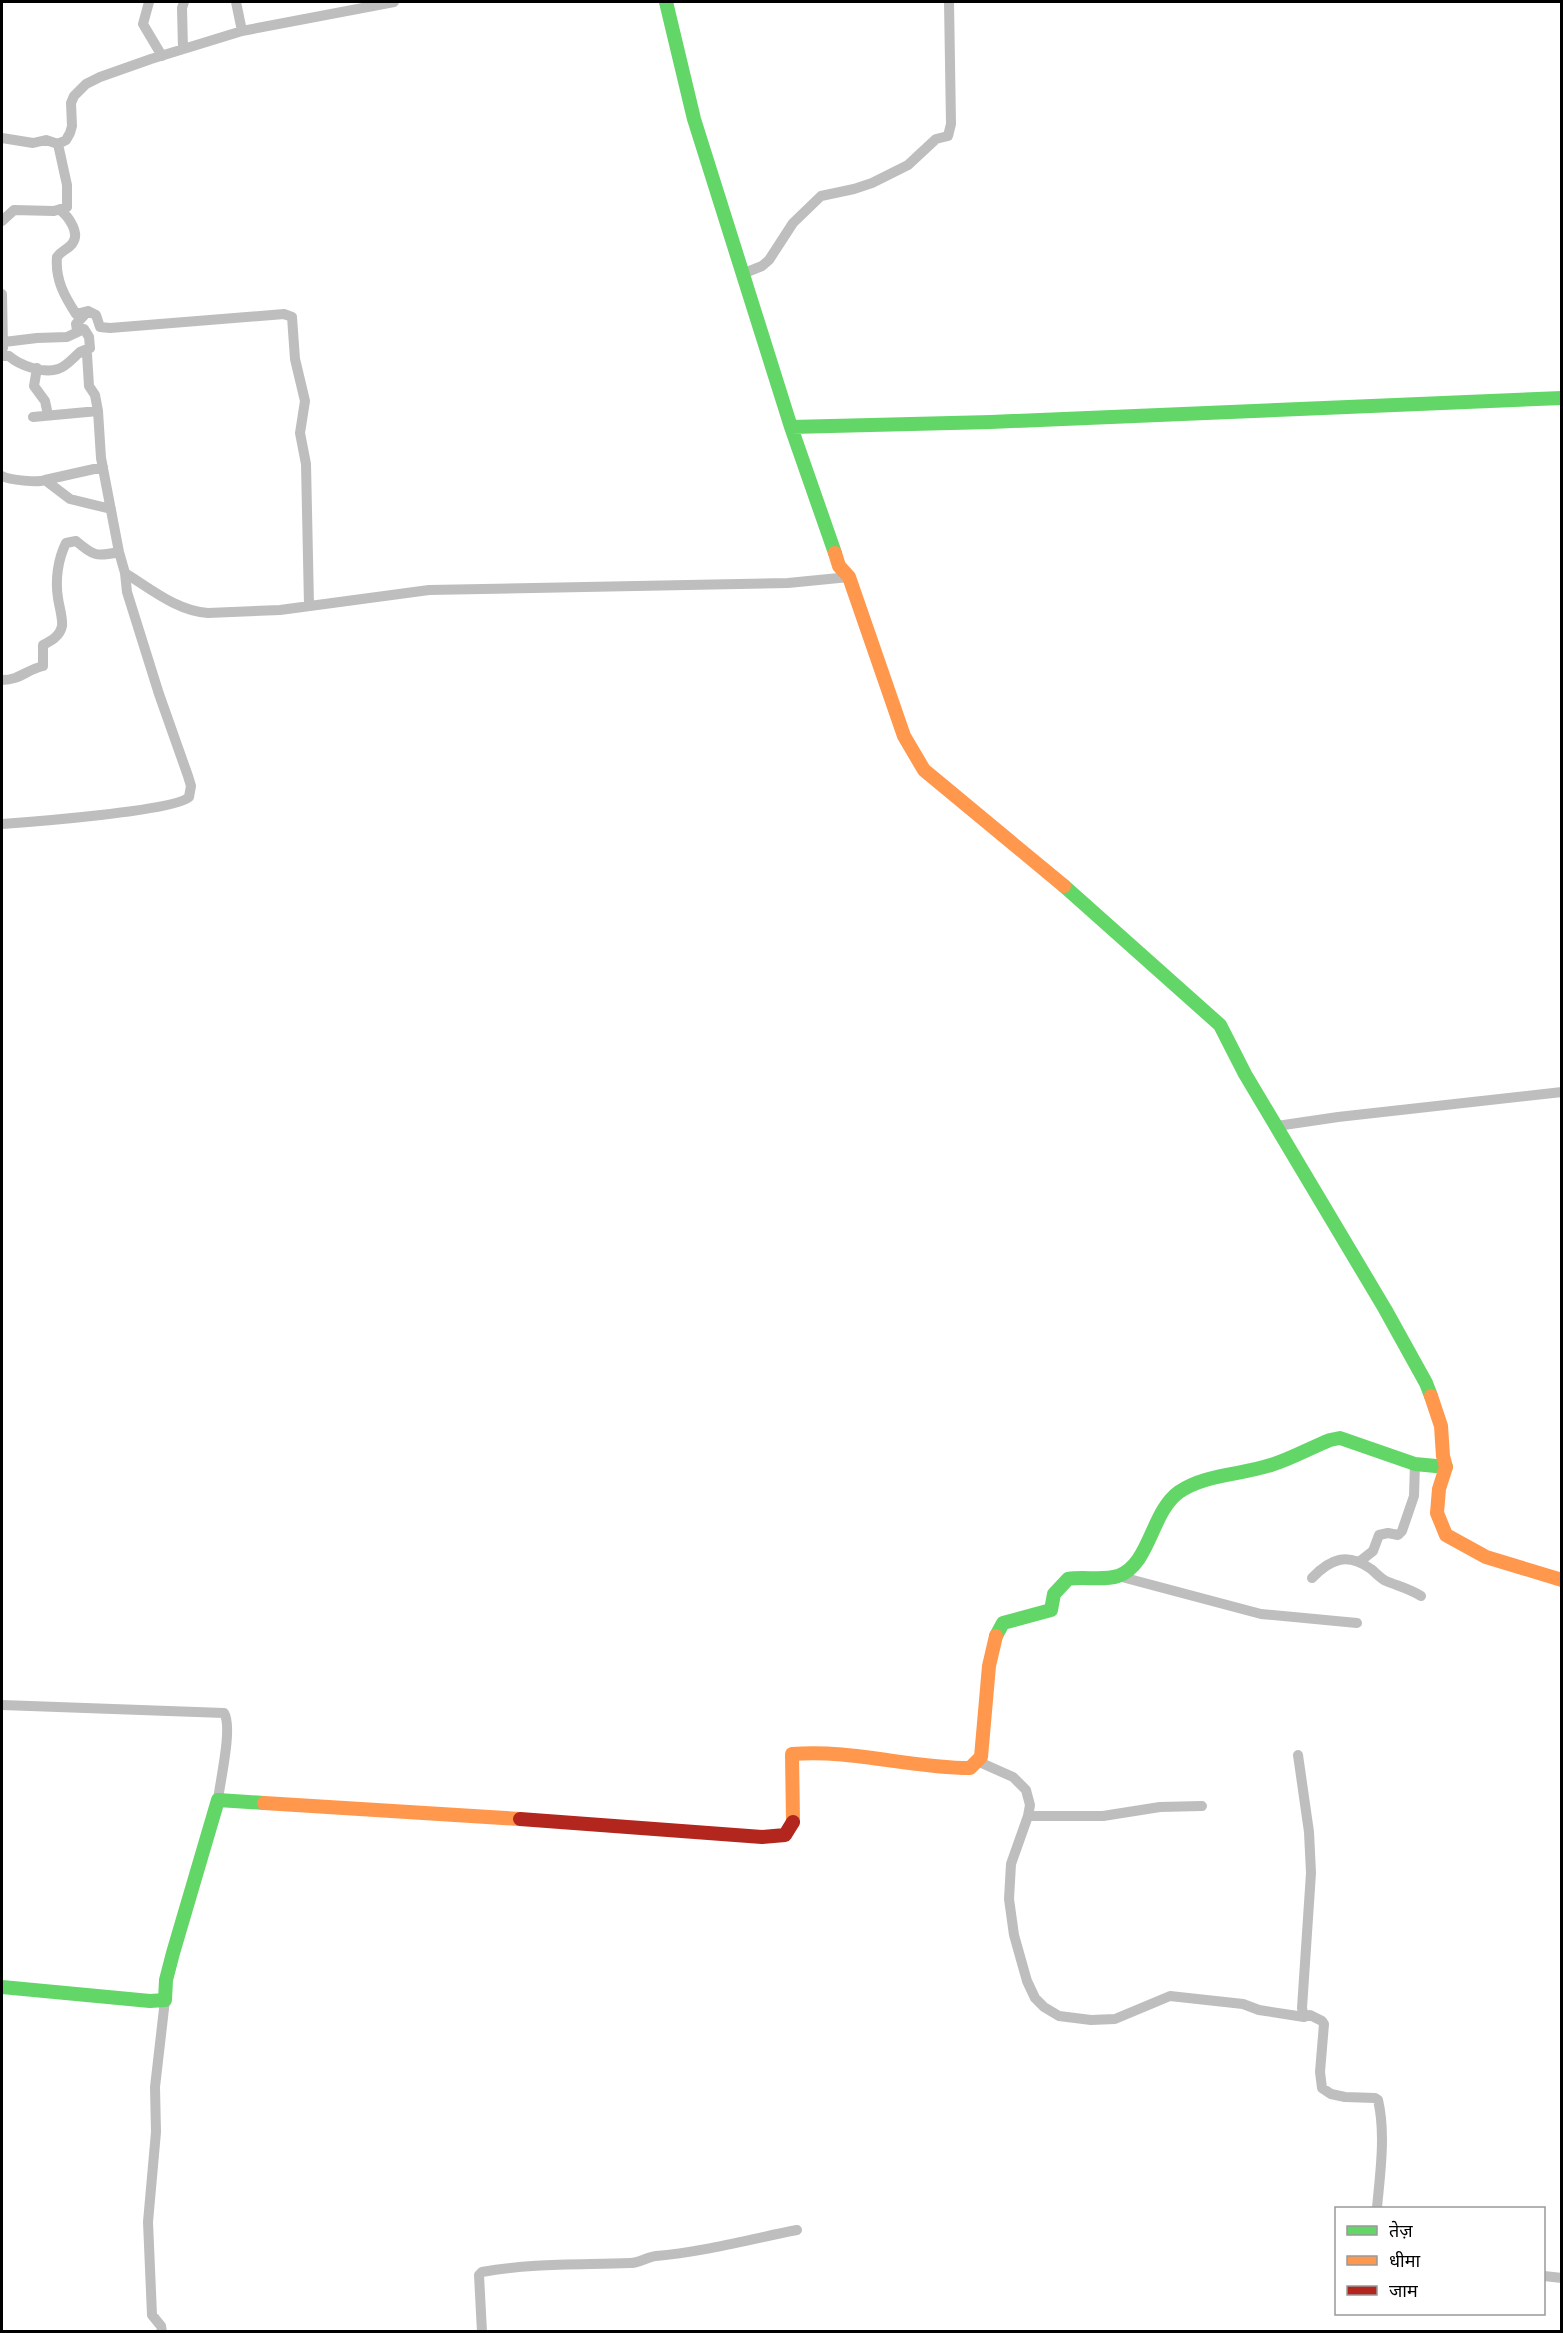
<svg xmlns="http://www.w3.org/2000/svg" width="1563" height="2333" viewBox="0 0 1563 2333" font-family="Ubuntu,'Noto Sans Devanagari',sans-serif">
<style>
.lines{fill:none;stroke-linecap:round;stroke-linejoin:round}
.street{stroke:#bebebe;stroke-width:10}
.fast{stroke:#63d668;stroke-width:14}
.slow{stroke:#ff974d;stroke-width:14}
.jam{stroke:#b3261e;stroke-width:14}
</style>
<rect width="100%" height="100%" fill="#fff"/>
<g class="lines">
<path class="street" d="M 149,2 L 143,24 L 162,56
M 236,2 L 242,31
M 183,49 L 182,8 L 184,2
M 2,138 L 33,143 L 46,140 L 58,144 L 66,140 L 70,133 L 72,126 L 71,103 L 74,96 L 86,84 L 100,77 L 151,59 L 242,31 L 394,2
M 2,221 L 14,210 L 54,211 L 67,207 L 67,185 L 58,144
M 742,274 L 762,266 L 769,260 L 793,223 L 821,196 L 854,189 L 872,183 L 908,165 L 936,139 L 948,136 L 951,124 L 949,2
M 2,294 L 3,348
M 88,311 L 96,315 L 100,327 L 110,328 L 284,314 L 292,317 L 295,359 L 305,401 L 300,433 L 306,464 L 309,605
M 4,342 L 37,338 L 67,337 L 84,329 L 77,330 L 76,324 L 88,311 L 76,314 C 65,297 55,280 57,257 C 61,251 67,250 72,244 C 81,233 68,216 60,210
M 2,356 L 9,356 C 19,365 43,374 58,369 C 66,367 74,357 80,352
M 37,368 L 34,386 L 45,401 L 48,415
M 33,417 L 98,411
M 2,476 C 9,480 39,483 45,480 L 70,499 L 111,509
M 45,480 L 103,467
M 125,573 C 151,589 177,611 208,613 L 280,610 L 429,590 L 788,583 L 849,577
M 2,680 C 20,680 26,670 43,666 L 43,645 C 51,641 60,636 62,626 C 63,618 59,606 58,598 C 55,580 58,559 66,543 L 76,541 C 94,556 96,557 119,552
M 2,824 C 30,822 175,811 189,797 L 191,786 L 188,776 L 159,694 L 127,592 L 125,573 L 119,552 L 101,458 L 98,411 L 95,395 L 89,386 L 87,354 L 80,352 L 90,348 L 89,337 L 84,329
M 1277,1126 L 1338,1117 L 1562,1092
M 1359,1562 L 1373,1551 L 1379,1535 L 1388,1533 L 1398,1535 L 1402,1531 L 1414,1496 L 1415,1464
M 1118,1576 L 1261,1614 L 1357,1623
M 1312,1578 C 1330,1559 1347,1552 1371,1569 C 1376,1573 1380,1578 1386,1581 C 1398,1586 1410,1589 1421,1596
M 2,1705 L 224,1713 C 233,1727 220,1781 218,1800
M 1298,1755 L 1309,1832 L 1311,1873 L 1302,2008 L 1304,2017 L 1310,2015 L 1322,2021 L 1324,2024 L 1320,2072 L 1322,2088 L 1331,2094 L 1345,2097 L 1375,2098 L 1378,2100 C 1386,2134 1380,2174 1377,2208
M 977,1761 L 1013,1777 L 1026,1790 L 1030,1805 L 1028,1816 L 1011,1864 L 1009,1899 L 1014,1935 L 1027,1981 L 1035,1998 L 1044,2007 L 1059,2016 L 1091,2020 L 1115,2019 L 1170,1996 L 1243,2004 L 1259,2010 L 1304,2017
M 1028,1816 L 1103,1816 L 1160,1807 L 1202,1806
M 1544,2276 L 1562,2278
M 162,2332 L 161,2326 L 152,2315 L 148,2222 L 156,2132 L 155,2087 L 165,2000
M 482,2332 L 479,2275 L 482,2272 C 531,2263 580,2265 630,2263 C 639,2263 647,2257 656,2256 C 704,2252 750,2239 797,2230"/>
<path class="fast" d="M 666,2 L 694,119 L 791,427 L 835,553
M 791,427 L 991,422 L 1562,398
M 1064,886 L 1220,1025 L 1245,1074 L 1385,1309 L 1426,1383 L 1431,1396
M 996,1636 L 1003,1623 L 1051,1610 L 1054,1594 L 1068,1579 C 1084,1576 1102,1581 1118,1576 C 1150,1565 1151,1512 1179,1492 C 1205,1474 1241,1475 1271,1465 C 1291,1459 1310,1448 1330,1440 L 1340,1438 L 1415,1464 L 1446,1467
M 2,1987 L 150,2001 L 165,2000 L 166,1980 L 173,1953 L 218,1800 L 264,1803"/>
<path class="slow" d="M 835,553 L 839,566 L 849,577 L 904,736 L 924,770 L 1064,886
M 1431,1396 L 1441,1426 L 1443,1456 L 1446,1467 L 1439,1489 L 1437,1513 L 1446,1535 L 1486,1557 L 1562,1580
M 264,1803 L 520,1819
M 793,1822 L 792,1754 C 852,1749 910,1768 970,1768 L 981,1757 L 989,1666 L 996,1636"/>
<path class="jam" d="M 520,1819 L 762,1837 L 785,1835 L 793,1822"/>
</g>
<rect width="1563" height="2333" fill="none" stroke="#000000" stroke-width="6"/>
<rect x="1335" y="2207" width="210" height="108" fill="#ffffff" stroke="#999999" stroke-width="1.5"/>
<rect x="1347" y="2226" width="30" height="9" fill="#63d668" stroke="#999999" stroke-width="1.5"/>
<text x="1389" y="2237" font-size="18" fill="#000000">तेज़</text>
<rect x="1347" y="2256" width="30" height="9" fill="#ff974d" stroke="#999999" stroke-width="1.5"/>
<text x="1389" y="2267" font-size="18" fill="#000000">धीमा</text>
<rect x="1347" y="2286" width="30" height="9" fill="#b3261e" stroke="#999999" stroke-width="1.5"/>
<text x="1389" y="2297" font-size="18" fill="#000000">जाम</text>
</svg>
